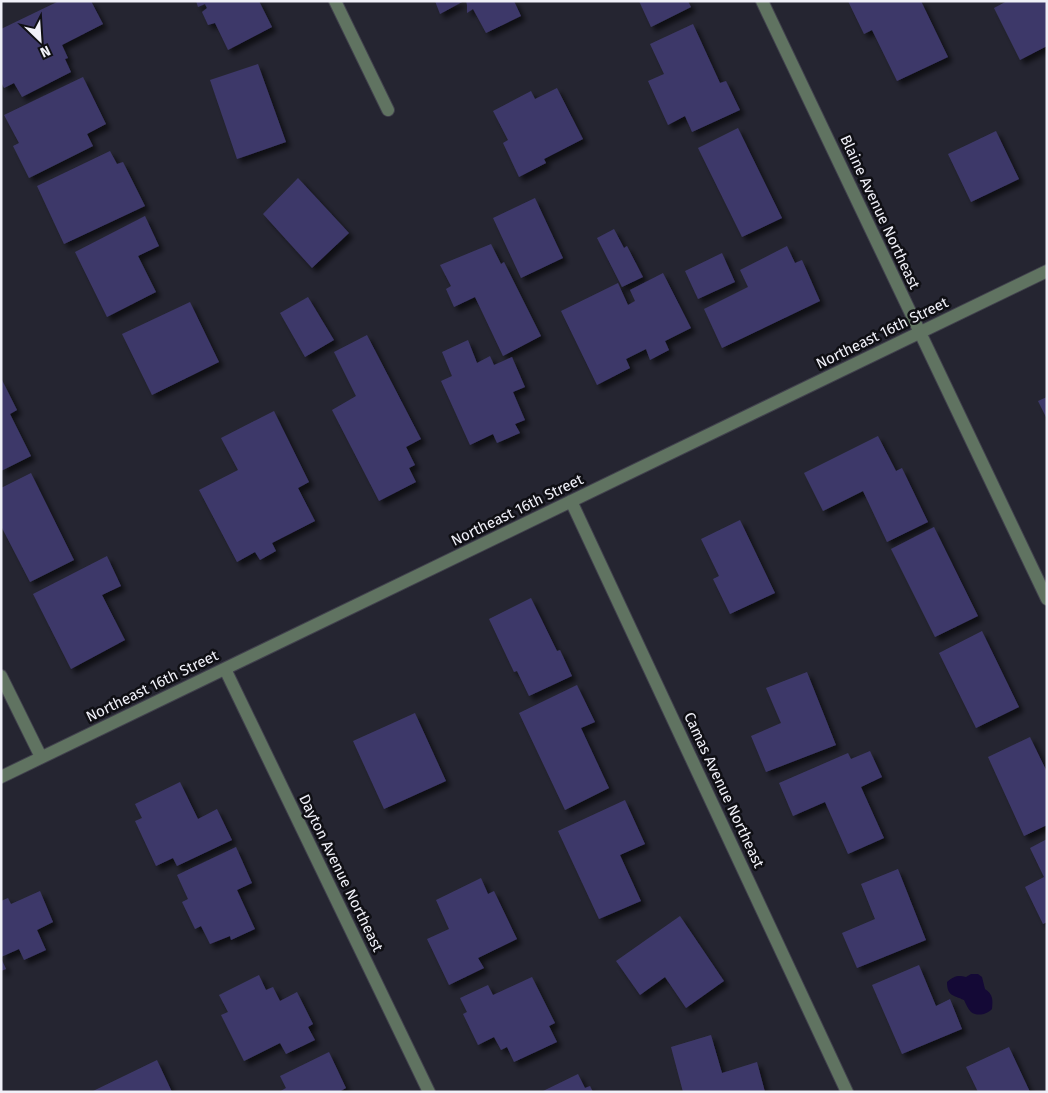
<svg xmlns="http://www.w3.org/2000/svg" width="1048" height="1093" viewBox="0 0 1048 1093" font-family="'Fira Sans',sans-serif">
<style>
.water{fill:#140936}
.building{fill:#3e3969;filter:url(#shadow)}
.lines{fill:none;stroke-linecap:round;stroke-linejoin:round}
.minor-casing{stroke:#41414d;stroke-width:14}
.minor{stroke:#607361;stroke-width:12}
.labels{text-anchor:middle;stroke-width:5;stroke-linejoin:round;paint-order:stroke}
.street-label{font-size:15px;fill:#f0f0f8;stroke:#0f0f14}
</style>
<defs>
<filter id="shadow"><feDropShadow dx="4.5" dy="4.5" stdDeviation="2.5" flood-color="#0009"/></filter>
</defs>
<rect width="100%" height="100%" fill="#252531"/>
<path class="water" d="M 971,974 L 978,974 L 982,977 L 985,989 C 993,994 993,1000 992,1009 C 987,1014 978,1017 971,1012 C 968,1009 966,1004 964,1000 C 953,995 947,996 947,982 C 954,976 958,975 966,977 Z"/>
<path class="building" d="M 59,1 L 91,1 L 103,24 L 62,45 L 68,58 L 65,59 L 71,72 L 22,97 L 14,83 L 4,88 L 1,82 L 1,29 Z
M 196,1 L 259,1 L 272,27 L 228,50 L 215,23 L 208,25 L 202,12 L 207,8 L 205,4 L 198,7 Z
M 435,1 L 464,1 L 440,14 Z
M 466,1 L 514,1 L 521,16 L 486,33 L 473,9 L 467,13 L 467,5 Z
M 639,1 L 688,1 L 691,7 L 651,27 Z
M 848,1 L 921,1 L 948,57 L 897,81 L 872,30 L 864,34 Z
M 1007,1 L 1047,1 L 1047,46 L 1020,60 L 994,8 Z
M 693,24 L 720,83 L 726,81 L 740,110 L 692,132 L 685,116 L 668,125 L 648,81 L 664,74 L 650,44 Z
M 258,64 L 286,142 L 237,159 L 210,80 Z
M 83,77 L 106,124 L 87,134 L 93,146 L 29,178 L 13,146 L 19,143 L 4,115 Z
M 557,88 L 583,139 L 544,159 L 546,163 L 519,177 L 503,143 L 508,140 L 493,111 L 531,91 L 535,99 Z
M 738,128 L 782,218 L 742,237 L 698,148 Z
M 996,131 L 1019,179 L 971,202 L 948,154 Z
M 110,151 L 117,164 L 123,162 L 145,206 L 64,244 L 37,186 Z
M 298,178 L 349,233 L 312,268 L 263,214 Z
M 535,198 L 563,258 L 521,278 L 493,218 Z
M 145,216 L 159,246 L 138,256 L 156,292 L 107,317 L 75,252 Z
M 614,229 L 624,248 L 627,246 L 643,277 L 622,287 L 597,238 Z
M 491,244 L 501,264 L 504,262 L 541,336 L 503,356 L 475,297 L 454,307 L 446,289 L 451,286 L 440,265 Z
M 787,246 L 795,263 L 802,260 L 820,301 L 722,348 L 704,309 L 748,287 L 740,270 Z
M 722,253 L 735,282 L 698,299 L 685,271 Z
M 663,273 L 691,328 L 665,341 L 669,350 L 650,360 L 646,349 L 626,359 L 630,368 L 597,385 L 561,311 L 618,283 L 628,305 L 635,301 L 630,290 Z
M 308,297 L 334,340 L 305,357 L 280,313 Z
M 190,302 L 219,362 L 152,395 L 122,334 Z
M 367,335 L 421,439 L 406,447 L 415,465 L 409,468 L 416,482 L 379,501 L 332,410 L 356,396 L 334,352 Z
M 468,340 L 477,363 L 490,356 L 494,365 L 512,357 L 525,387 L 513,392 L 525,420 L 515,424 L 520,433 L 497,443 L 493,434 L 470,445 L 441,381 L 452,376 L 442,352 Z
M 1,378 L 17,410 L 10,414 L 31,456 L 1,471 Z
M 1047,397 L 1047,419 L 1038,401 Z
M 274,411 L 309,482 L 298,488 L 315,521 L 272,543 L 276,551 L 260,560 L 255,552 L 237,562 L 199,490 L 238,470 L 221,438 Z
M 878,436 L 896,471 L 902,468 L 928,522 L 887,542 L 863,491 L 823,511 L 804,473 Z
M 31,473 L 74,560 L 30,582 L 1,526 L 1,488 Z
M 740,520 L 775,593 L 730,614 L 713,579 L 719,576 L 701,539 Z
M 934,527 L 978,616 L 935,637 L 891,549 Z
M 107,556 L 121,586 L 102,595 L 125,640 L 71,669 L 33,594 Z
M 531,598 L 557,651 L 560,650 L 572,676 L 529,696 L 517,671 L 514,672 L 489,619 Z
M 982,631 L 1019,707 L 976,728 L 939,653 Z
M 807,672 L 836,745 L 766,772 L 751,736 L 781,723 L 766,688 Z
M 577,685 L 595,722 L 581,728 L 609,788 L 565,810 L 519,713 Z
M 415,713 L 446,781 L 384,809 L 353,741 Z
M 1030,737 L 1047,772 L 1047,825 L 1024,836 L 988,757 Z
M 870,751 L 882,777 L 861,787 L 884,838 L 848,854 L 825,802 L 793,816 L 779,783 L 848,753 L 851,759 Z
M 180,782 L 198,819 L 217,809 L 232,840 L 177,866 L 173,858 L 156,866 L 135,821 L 142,818 L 135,804 Z
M 625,800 L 645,844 L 620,855 L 641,901 L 599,919 L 558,831 Z
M 1047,839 L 1047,922 L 1043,924 L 1025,887 L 1044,877 L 1030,848 Z
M 236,847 L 252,883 L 237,890 L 255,929 L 231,940 L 230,936 L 210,944 L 201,926 L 195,929 L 182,902 L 188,899 L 177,875 Z
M 898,869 L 926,940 L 857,968 L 842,933 L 875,919 L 861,884 Z
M 481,878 L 488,894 L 494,891 L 517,939 L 478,958 L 484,968 L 449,985 L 427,939 L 449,929 L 436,900 Z
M 40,891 L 53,922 L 37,930 L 46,950 L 24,960 L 19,949 L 1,957 L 1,901 L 8,898 L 11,904 Z
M 680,916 L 724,981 L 686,1008 L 665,977 L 640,995 L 616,961 Z
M 1,958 L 6,969 L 1,971 Z
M 919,965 L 936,1006 L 950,999 L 962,1029 L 902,1054 L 872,985 Z
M 259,975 L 266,990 L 273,987 L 280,1001 L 297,992 L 313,1024 L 308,1027 L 315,1040 L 286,1054 L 280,1043 L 244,1061 L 221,1015 L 228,1012 L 219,995 Z
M 532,977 L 555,1023 L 549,1026 L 557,1042 L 514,1062 L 507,1047 L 501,1050 L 494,1037 L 478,1045 L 463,1014 L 467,1012 L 460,998 L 488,985 L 493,995 Z
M 711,1035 L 722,1073 L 757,1062 L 765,1092 L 683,1092 L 671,1047 Z
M 1009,1047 L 1030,1092 L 978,1092 L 966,1067 Z
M 329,1052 L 346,1088 L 339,1092 L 279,1092 L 286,1088 L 280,1076 Z
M 157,1060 L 172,1092 L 91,1092 Z
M 578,1074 L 585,1088 L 590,1086 L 593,1092 L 541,1092 Z"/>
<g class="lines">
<g class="minor-casing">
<path id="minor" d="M 335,1 L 388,110
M 762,1 L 1047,599
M 571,501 L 847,1092
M 225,669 L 429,1092
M 1,676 L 41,757
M 1,777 L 1047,271"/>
</g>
<use href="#minor" class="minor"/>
</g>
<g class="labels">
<g class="street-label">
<text transform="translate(880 212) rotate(65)" y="5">Blaine Avenue Northeast</text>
<text transform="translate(882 333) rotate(-26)" y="5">Northeast 16th Street</text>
<text transform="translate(517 510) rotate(-26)" y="5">Northeast 16th Street</text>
<text transform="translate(152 686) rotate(-26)" y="5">Northeast 16th Street</text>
<text transform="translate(724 790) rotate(65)" y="5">Camas Avenue Northeast</text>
<text transform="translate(341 873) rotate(64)" y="5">Dayton Avenue Northeast</text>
</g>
</g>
<rect width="1048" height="1093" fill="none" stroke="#f0f0f8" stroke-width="5"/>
<g transform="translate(40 40) rotate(155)" stroke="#0f0f14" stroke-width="4" paint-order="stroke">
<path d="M0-4L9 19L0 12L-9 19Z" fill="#f0f0f8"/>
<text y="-8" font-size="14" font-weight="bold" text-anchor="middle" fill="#f0f0f8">N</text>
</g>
</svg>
